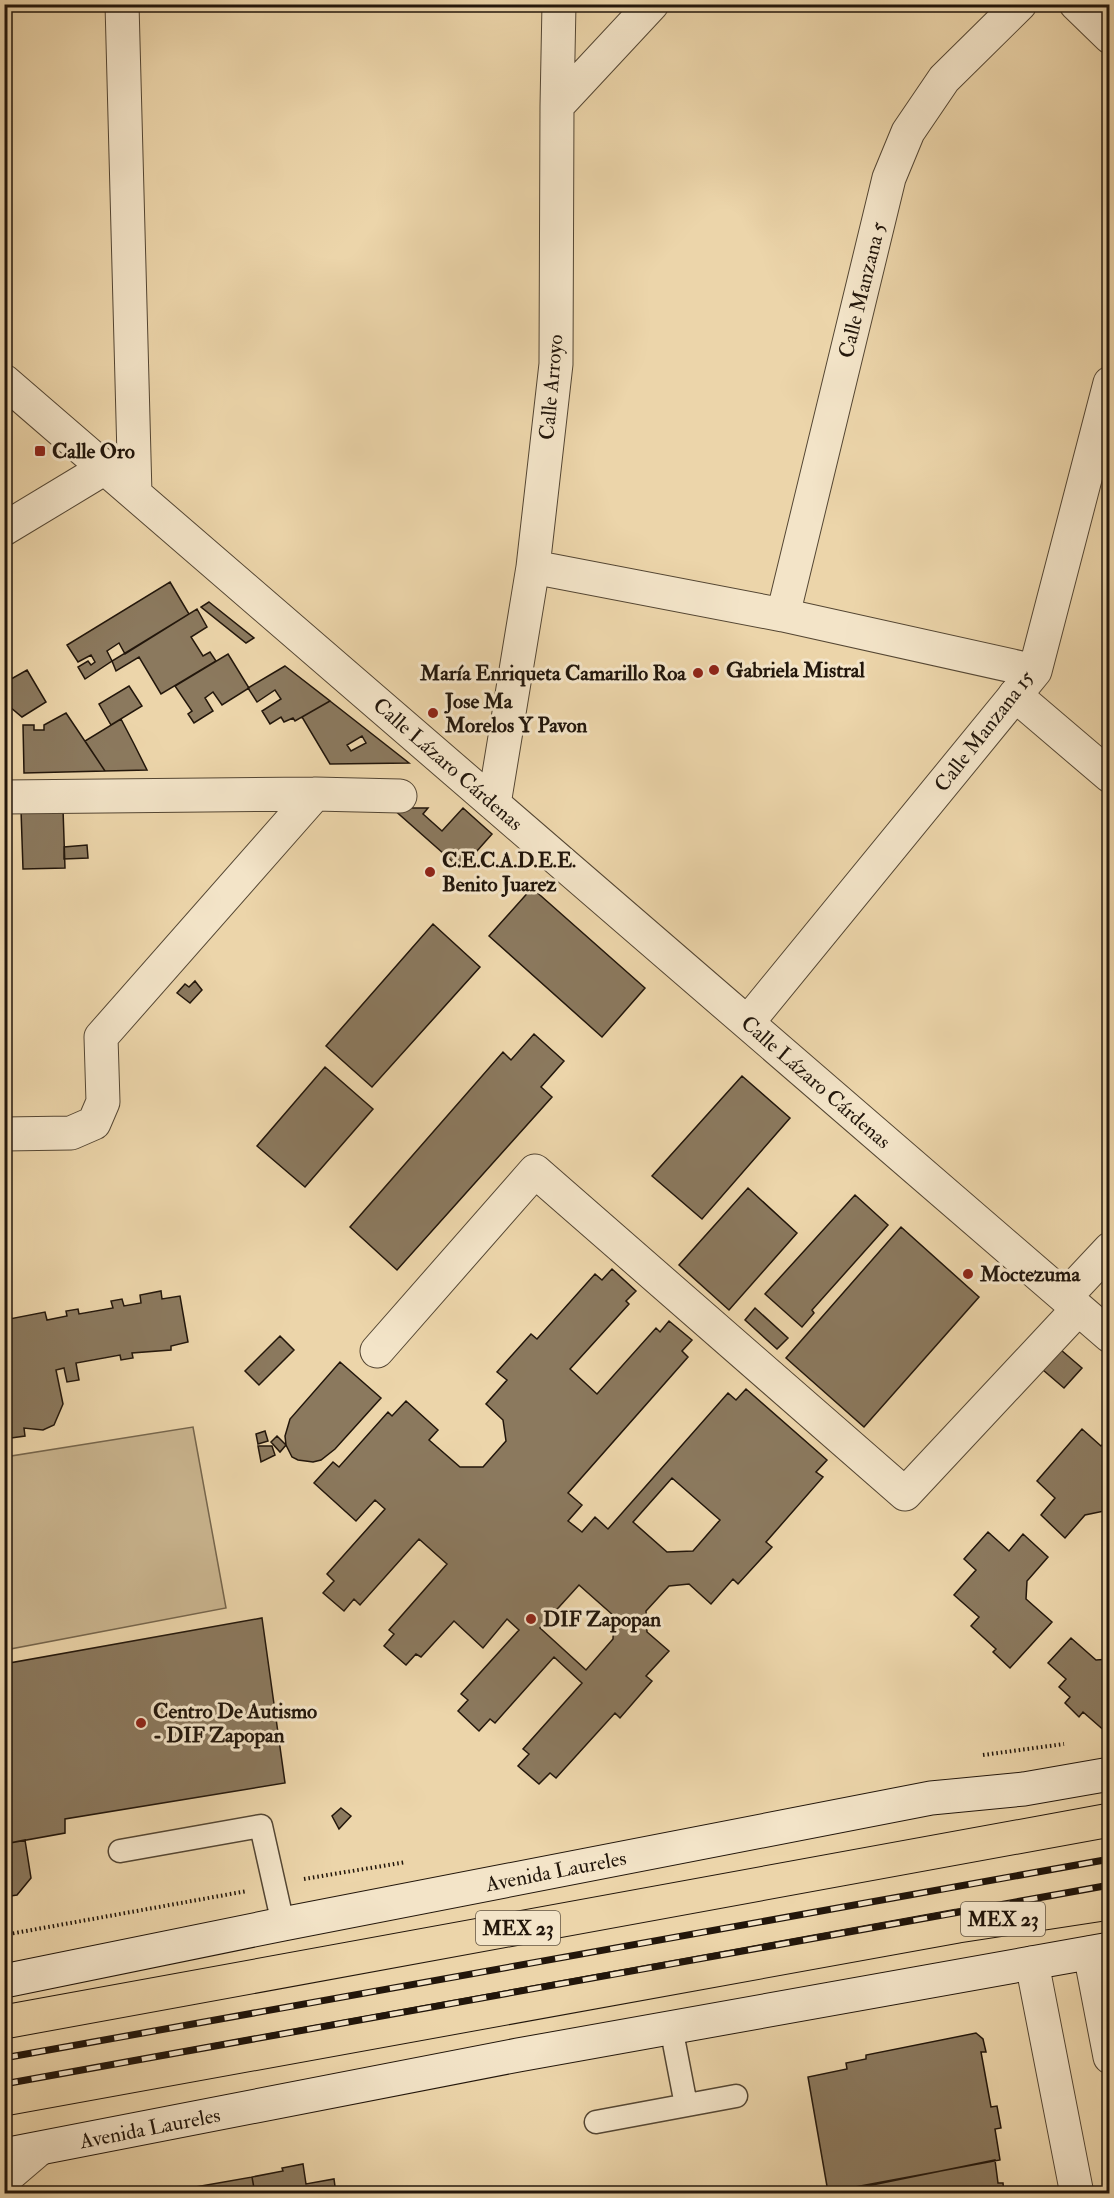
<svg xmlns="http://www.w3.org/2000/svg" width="1114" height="2198" viewBox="0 0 1114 2198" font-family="'IM FELL Double Pica',serif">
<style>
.green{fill:#cab58f;stroke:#76664d;stroke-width:1.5}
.building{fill:#8b795e;stroke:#22160b;stroke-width:1.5;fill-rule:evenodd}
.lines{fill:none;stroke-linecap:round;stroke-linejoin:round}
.service-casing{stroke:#544633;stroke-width:25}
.pedestrian-casing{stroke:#544633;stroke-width:35}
.minor-casing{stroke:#544633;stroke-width:35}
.tertiary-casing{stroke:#544633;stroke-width:35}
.secondary-casing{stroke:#22160b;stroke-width:35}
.primary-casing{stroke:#22160b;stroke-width:35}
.path{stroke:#22160b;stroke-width:4;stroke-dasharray:1.5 3;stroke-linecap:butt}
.service{stroke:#f3e4c8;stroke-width:22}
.pedestrian{stroke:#f3e4c8;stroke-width:33}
.minor{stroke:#f3e4c8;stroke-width:33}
.tertiary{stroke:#f3e4c8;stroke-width:33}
.secondary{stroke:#f3e4c8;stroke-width:33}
.primary{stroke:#ecd5aa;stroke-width:33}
.rail-casing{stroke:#22160b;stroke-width:7}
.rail{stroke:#f3e4c8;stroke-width:4.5;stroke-dasharray:14;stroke-linecap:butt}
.poi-dot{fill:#8f2418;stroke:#f3e4c8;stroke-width:2}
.labels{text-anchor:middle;stroke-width:6;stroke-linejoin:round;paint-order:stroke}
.shield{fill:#f3e4c8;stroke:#615444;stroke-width:1.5}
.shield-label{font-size:20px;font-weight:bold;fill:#22160b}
.street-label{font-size:21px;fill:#22160b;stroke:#f3e4c8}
.poi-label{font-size:21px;font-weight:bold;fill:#22160b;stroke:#f3e4c8;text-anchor:start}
</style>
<rect width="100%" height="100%" fill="#ecd5aa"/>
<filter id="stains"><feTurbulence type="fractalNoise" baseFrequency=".00333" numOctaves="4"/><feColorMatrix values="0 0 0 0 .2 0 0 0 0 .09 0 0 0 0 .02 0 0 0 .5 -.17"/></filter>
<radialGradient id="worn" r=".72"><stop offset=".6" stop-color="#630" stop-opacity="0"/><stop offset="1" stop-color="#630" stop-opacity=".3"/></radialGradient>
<path class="green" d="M 193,1427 L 226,1608 L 5,1650 L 5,1457 Z"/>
<path class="building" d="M 170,582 L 189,614 L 125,654 L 119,643 L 107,651 L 112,661 L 85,679 L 78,667 L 88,661 L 91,665 L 95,662 L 91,655 L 78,662 L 67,645 Z
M 209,602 L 254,638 L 246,643 L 201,607 Z
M 197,609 L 207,627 L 191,637 L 203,656 L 210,652 L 216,661 L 161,694 L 139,657 L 116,671 L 112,661 Z
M 228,654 L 249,688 L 222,705 L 213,692 L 205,698 L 213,711 L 194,723 L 188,714 L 192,711 L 175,686 Z
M 285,666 L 330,701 L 295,721 L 293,718 L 284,722 L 281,717 L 270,724 L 262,711 L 281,699 L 275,690 L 257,702 L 248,688 Z
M 27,670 L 46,702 L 22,717 L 4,702 L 4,683 Z
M 129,686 L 142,706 L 111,725 L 99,704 Z
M 330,701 L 409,763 L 330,764 L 302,717 ZM 362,736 L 366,743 L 351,751 L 347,745 Z
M 66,713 L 105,771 L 24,773 L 23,725 L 34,725 L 34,730 L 44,730 L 44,725 Z
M 121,719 L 134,744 L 147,770 L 105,771 L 85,741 Z
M 392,808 L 428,808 L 423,814 L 442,831 L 463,808 L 492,834 L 461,869 Z
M 63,809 L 65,868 L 23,869 L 21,810 Z
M 87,845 L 88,858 L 64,859 L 64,847 Z
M 532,888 L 645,988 L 602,1037 L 489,936 Z
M 433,924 L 480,967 L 372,1087 L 326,1046 Z
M 195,981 L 202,990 L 190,1003 L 177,993 L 185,984 L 189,987 Z
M 534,1034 L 564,1061 L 541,1087 L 552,1097 L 397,1270 L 350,1227 L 503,1052 L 511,1060 Z
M 325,1067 L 373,1109 L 305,1187 L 257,1146 Z
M 742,1076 L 790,1118 L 702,1219 L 652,1176 Z
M 748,1188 L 797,1233 L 729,1310 L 679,1265 Z
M 855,1195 L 888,1225 L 812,1310 L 814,1313 L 802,1327 L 765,1294 Z
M 901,1227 L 979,1297 L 864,1427 L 786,1358 Z
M 612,1269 L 636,1291 L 626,1301 L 629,1304 L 570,1369 L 597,1394 L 656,1328 L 660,1332 L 669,1321 L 692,1340 L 682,1351 L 688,1357 L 568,1493 L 582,1505 L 568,1521 L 582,1532 L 595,1517 L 608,1529 L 728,1393 L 736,1400 L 746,1389 L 827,1460 L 816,1472 L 823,1477 L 766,1542 L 772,1547 L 738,1584 L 733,1579 L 711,1604 L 689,1584 L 669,1586 L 646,1611 L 647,1632 L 669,1651 L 646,1676 L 652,1681 L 620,1718 L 615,1713 L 556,1778 L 550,1773 L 539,1784 L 518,1766 L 529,1754 L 523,1749 L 582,1683 L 554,1657 L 495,1723 L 490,1719 L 479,1731 L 458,1711 L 468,1700 L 461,1694 L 519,1630 L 507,1619 L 483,1648 L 454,1621 L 421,1657 L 416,1654 L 406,1665 L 384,1646 L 394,1634 L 389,1630 L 447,1564 L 419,1539 L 360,1605 L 354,1599 L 344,1611 L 323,1593 L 334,1581 L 327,1574 L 385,1509 L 375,1500 L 356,1521 L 314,1483 L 333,1462 L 339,1467 L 388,1412 L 392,1416 L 406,1401 L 438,1430 L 429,1440 L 460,1467 L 483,1467 L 506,1441 L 503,1420 L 486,1404 L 507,1380 L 497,1372 L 531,1334 L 537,1339 L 595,1274 L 602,1280 ZM 672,1478 L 720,1520 L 693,1551 L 667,1552 L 633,1522 ZM 579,1585 L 614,1616 L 613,1639 L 586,1670 L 540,1628 Z
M 161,1291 L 162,1299 L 180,1296 L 188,1342 L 171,1346 L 171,1350 L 132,1353 L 133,1358 L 121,1360 L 120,1355 L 76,1363 L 79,1380 L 67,1382 L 64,1368 L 56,1370 L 63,1404 L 54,1425 L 43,1430 L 24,1428 L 25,1436 L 4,1439 L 4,1408 L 9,1407 L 4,1385 L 4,1320 L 45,1312 L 47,1320 L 67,1316 L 66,1311 L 78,1309 L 79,1314 L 113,1308 L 111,1301 L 122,1299 L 124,1306 L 141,1303 L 140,1295 Z
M 755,1308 L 788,1338 L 777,1349 L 745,1320 Z
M 280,1336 L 294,1350 L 259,1385 L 245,1371 Z
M 1061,1350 L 1082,1368 L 1064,1388 L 1043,1370 Z
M 340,1362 L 381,1398 L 335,1449 L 321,1460 L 313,1462 L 298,1460 L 292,1457 L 286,1445 L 285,1436 L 290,1419 Z
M 1082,1429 L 1101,1446 L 1110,1437 L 1110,1517 L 1104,1511 L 1085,1515 L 1065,1538 L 1041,1515 L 1055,1498 L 1037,1481 Z
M 265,1431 L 268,1441 L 258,1444 L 256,1434 Z
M 277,1436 L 286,1445 L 280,1452 L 271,1442 Z
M 258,1446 L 272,1446 L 275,1455 L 261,1462 Z
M 988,1532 L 1009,1551 L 1023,1534 L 1048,1557 L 1027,1581 L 1026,1599 L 1052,1622 L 1010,1668 L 993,1652 L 996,1649 L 971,1626 L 979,1617 L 954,1595 L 976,1570 L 964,1559 Z
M 262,1618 L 285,1783 L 65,1819 L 65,1833 L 4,1844 L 4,1664 Z
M 1071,1638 L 1096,1660 L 1110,1659 L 1110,1730 L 1107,1733 L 1083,1712 L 1079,1717 L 1065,1703 L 1070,1697 L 1059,1687 L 1066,1679 L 1048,1663 Z
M 341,1808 L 351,1816 L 339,1829 L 332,1816 Z
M 25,1840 L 31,1878 L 17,1895 L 4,1897 L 4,1844 Z
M 976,2033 L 983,2039 L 986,2052 L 981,2052 L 991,2107 L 997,2106 L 1001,2128 L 995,2129 L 1000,2160 L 828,2192 L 808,2077 L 847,2069 L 846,2063 L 866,2059 L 866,2055 Z
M 995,2160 L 998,2183 L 1003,2183 L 1004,2194 L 828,2194 Z
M 303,2164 L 306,2184 L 334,2179 L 336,2194 L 255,2194 L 252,2177 L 283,2171 L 282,2168 Z
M 252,2177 L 255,2194 L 173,2194 L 173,2191 Z"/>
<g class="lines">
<g class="service-casing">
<path id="service" d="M 120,1851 L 261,1826 L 283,1924
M 671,2027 L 686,2105
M 596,2122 L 736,2096"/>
</g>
<g class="pedestrian-casing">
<path id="pedestrian" d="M 1015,695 L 1110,776"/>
</g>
<g class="minor-casing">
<path id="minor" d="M 122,4 L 135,494
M 1076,4 L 1110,37
M 557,106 L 559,4
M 4,381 L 1110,1336
M 4,529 L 105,468
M 533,567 L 783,615 L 1035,671
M 783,615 L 889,178 L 908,132 L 944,79 L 1020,4
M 4,797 L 315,794 L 400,796
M 494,804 L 533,567 L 556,364 L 557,106 L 652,4
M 748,1022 L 1035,671 L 1110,383
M 4,1134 L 71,1133 L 94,1123 L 103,1102 L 101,1037 L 315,794
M 1065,1297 L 1110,1249
M 377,1351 L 535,1171 L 905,1494 L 1078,1309
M 1090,1953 L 1110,2057
M 1032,1963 L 1077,2194"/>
</g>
<g class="tertiary-casing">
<path id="tertiary" d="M 4,2179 L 38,2150"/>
</g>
<g class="secondary-casing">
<path id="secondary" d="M 4,1981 L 283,1924 L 931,1798 L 1024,1789 L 1110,1774
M 4,2155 L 518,2055 L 1110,1949"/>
</g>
<g class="primary-casing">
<path id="primary" d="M 4,2022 L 1110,1820
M 4,2099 L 958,1926 L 1110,1903"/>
</g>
<path class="path" d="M 983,1755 L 1064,1744
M 304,1879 L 406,1862
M 4,1935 L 247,1891"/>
<use href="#service" class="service"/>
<use href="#pedestrian" class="pedestrian"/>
<use href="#minor" class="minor"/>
<use href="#tertiary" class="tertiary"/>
<use href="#secondary" class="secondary"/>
<use href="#primary" class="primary"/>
<g class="rail-casing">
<path id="rail" d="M 4,2058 L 1110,1859
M 4,2084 L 1110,1885"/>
</g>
<use href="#rail" class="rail"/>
</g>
<g class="poi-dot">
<rect x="34" y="445" width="12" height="12" rx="3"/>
<circle cx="714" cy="670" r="6"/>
<circle cx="698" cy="673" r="6"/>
<circle cx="433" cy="713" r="6"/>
<circle cx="430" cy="872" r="6"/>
<circle cx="968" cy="1274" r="6"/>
<circle cx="531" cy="1619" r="6"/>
<circle cx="141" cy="1723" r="6"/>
</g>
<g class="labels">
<g class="shield">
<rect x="961" y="1902" width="84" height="34" rx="4.5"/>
<rect x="476" y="1911" width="84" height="34" rx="4.5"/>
</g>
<g class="shield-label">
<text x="1003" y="1926">MEX 23</text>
<text x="518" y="1935">MEX 23</text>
</g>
<g class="street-label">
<text transform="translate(862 290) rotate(-76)" y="7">Calle Manzana 5</text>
<text transform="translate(551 387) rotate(-85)" y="7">Calle Arroyo</text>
<text transform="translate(984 731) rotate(-52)" y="7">Calle Manzana 15</text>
<text transform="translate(448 764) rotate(41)" y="7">Calle Lázaro Cárdenas</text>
<text transform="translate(816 1082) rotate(41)" y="7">Calle Lázaro Cárdenas</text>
<text transform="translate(556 1871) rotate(-11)" y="7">Avenida Laureles</text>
<text transform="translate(150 2128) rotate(-11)" y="7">Avenida Laureles</text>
</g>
<g class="poi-label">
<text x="52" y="458">Calle Oro</text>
<text x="726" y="677">Gabriela Mistral</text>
<text x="686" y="680" text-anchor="end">María Enriqueta Camarillo Roa</text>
<text x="445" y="708">Jose Ma<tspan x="445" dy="24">Morelos Y Pavon</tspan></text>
<text x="442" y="867">C.E.C.A.D.E.E.<tspan x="442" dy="24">Benito Juarez</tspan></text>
<text x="980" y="1281">Moctezuma</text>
<text x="543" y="1626">DIF Zapopan</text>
<text x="153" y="1718">Centro De Autismo<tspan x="153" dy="24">- DIF Zapopan</tspan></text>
</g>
</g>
<rect width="1114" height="2198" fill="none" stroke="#ecd5aa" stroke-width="24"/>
<rect x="6" y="6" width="1102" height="2186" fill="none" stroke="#22160b" stroke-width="3"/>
<rect x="12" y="12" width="1090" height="2174" fill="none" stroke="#22160b" stroke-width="1.5"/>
<rect width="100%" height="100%" filter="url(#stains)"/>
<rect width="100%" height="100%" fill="url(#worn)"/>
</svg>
